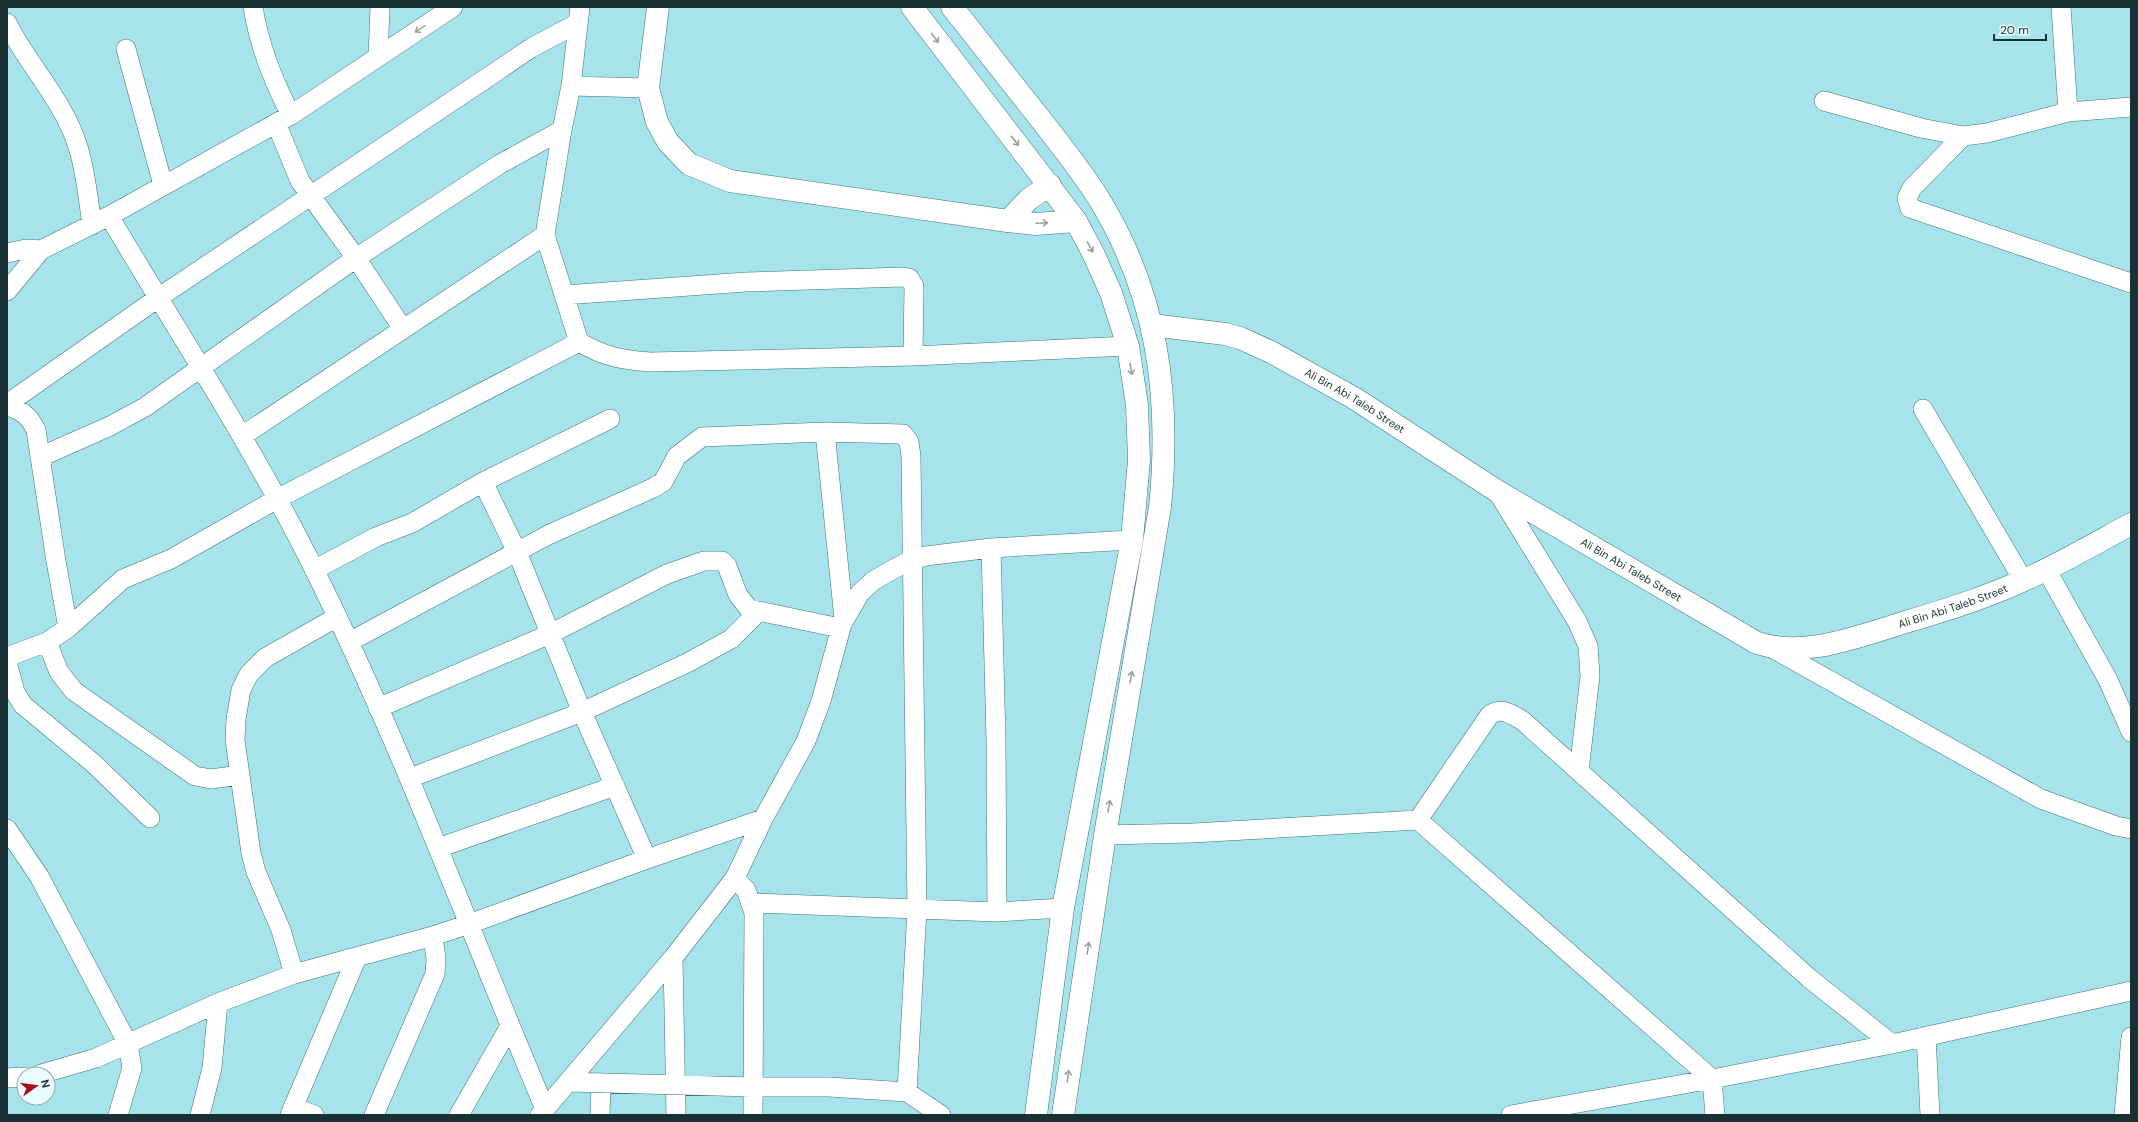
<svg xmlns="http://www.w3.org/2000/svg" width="2138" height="1122" viewBox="0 0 2138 1122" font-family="'DM Sans',sans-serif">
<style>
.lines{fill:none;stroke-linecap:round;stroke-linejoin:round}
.street-casing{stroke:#3a757c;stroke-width:20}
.secondary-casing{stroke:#3a757c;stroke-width:23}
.primary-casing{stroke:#3a757c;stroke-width:23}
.street{stroke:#fff;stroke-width:19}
.secondary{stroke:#fff;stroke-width:22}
.primary{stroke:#fff;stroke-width:22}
.oneway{stroke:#98a2a4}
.labels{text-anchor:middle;stroke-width:4;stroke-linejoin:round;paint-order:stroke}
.street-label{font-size:11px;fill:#193134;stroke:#eafcfe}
</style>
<rect width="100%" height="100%" fill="#a7e3eb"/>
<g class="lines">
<g class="street-casing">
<path id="street" d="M 253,7 C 259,45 273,81 291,115
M 2061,7 L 2068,112
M 7,23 C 28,65 64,101 78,147 C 86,172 88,199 92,225
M 126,49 L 163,185
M 378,57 L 380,7
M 571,86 L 648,88
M 1824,101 L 1921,128 L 1963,136 L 1987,133 L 2068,112 L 2131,107
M 276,123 L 300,181 L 356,258 L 403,329
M 1963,136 L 1912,188 L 1907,198 L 1910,208 L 2131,283
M 109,216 C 179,334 254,448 315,571 C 402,746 469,930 545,1109
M 7,253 L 26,249 L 41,250
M 7,291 L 41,250 L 109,216 L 291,115 L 453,7
M 564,295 L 746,282 L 903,277 L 909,278 L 914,286 L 913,356
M 579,342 C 605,357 622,360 651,362 L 913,356 L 1128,346
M 7,404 L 158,298 L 497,71 L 531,48 L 576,24
M 7,406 C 22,410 29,416 36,430 L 56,561 L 68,628
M 1923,409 L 2023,580
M 825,432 L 844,619
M 242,436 L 545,235 L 562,130 L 571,86 L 580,7
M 40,457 L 110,426 L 145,407 L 356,258 L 500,164 L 562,130
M 483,482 L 517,552 L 582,712 L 647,859
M 1497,491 L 1577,621 L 1588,646 L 1590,676 L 1579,771
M 991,548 L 996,740 L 997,912 L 1063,908
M 2046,569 L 2108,680 L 2131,732
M 314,570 L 376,537 L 412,523 L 483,482 L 610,419
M 47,642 L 59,672 L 74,691 L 195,776 L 211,779 L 240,775
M 349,642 L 548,535 L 653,488 L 663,482 L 677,456 L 702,437 L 825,432 L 903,434 L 909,442 L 911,456 L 917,909 L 907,1092
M 1772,648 L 2041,799 L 2116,826 L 2131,829
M 7,657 L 47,642 L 68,628 L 123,579 L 171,559 L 277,499 L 579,342 L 545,235
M 7,662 L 15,692 L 23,705 L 93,763 L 150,818
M 378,708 L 550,634 L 667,574 L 704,561 L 722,561 L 727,566 L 738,595 L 749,609 L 840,628
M 410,778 L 582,712 L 687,663 L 731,639 L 758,612
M 1418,820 L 1489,716 C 1500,706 1512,714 1523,721 L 1809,978 L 1892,1044
M 7,829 L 39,876 L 128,1044 L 132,1068 L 118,1115
M 1105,835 L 1193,833 L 1418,820 L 1712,1079 L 1715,1115
M 438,848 L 615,786
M 735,878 L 746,890 L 754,913 L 753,1115
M 752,903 L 997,912
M 673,958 L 676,1115
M 294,974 L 281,930 L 256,872 L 251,853 L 235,740 L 236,719 L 241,690 L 249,674 L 265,658 L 337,617
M 1926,1036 L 1930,1115
M 41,1074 L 96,1058 L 218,1003 L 294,974 L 433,936 L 469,924 L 647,859 L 763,819
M 7,1078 L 24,1077
M 569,1082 L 753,1087 L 829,1087 L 907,1092 L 941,1115
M 293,1107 L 314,1115
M 200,1115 L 212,1068 L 218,1003
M 290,1115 L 357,957
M 374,1115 L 435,974 L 436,959 L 433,936
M 459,1115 L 510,1026
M 540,1115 L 673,958 L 735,878 L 763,819 L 806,741 L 821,701 L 842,624 L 860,593 L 873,581 L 890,571 L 911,560 L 926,556 L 991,548 L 1132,540
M 600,1115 L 601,1084
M 1511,1115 L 1712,1079 L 1892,1044 L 2131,991
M 2124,1115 L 2131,1037"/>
</g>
<g class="secondary-casing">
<g id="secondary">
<path d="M 658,7 L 648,88 L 657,122 L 668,142 L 689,164 L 730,181 L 1008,221 L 1036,224 L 1076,221"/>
<path d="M 1008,221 L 1029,199 L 1050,185"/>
<path id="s1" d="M 1152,325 L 1225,334 L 1240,338 L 1271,352 L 1354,398 L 1497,491 L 1757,643 C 1801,657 1847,640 1890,627 C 1935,613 1981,600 2024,580 C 2060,564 2096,543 2131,524"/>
</g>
</g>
<g class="primary-casing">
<path id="primary" d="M 912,7 L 1076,221 L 1094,255 L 1111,293 L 1128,346 L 1137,405 L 1139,460 L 1132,540 L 1063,908 L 1036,1115
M 952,7 C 981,43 1009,80 1038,116 C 1059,143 1081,170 1099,199 C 1158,295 1171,397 1160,507 L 1105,835 L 1063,1115"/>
</g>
<use href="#street" class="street"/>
<use href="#secondary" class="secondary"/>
<use href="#primary" class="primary"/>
</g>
<defs><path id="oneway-shaft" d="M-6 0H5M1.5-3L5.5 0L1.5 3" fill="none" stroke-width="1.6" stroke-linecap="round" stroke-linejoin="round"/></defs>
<g class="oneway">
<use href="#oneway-shaft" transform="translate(420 29) rotate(146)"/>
<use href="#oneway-shaft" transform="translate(935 38) rotate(52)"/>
<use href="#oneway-shaft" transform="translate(1015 141) rotate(52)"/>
<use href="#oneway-shaft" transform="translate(1042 223) rotate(-3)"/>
<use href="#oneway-shaft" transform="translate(1090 247) rotate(62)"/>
<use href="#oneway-shaft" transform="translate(1131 369) rotate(81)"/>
<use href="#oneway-shaft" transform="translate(1131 677) rotate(-80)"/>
<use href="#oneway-shaft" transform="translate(1109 806) rotate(-80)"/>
<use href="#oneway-shaft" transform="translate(1088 948) rotate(-82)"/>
<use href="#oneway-shaft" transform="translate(1068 1076) rotate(-82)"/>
</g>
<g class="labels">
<g class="street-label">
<text dy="4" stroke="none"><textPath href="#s1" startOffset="220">Ali Bin Abi Taleb Street</textPath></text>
<text dy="4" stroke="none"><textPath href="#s1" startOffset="544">Ali Bin Abi Taleb Street</textPath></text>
<text dy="4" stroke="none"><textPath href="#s1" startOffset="892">Ali Bin Abi Taleb Street</textPath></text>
</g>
</g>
<rect width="2138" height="1122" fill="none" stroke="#193134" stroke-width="16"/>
<g transform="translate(36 1086) rotate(76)"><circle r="19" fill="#eafcfe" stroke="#96abad"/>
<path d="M0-3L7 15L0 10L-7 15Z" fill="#a7101b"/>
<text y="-6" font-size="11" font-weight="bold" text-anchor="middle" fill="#193134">N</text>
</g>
<path d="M1994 34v6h52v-6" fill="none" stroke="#193134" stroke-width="2"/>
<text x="2000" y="34" font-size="12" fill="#193134" stroke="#eafcfe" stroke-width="3" paint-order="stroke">20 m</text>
</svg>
